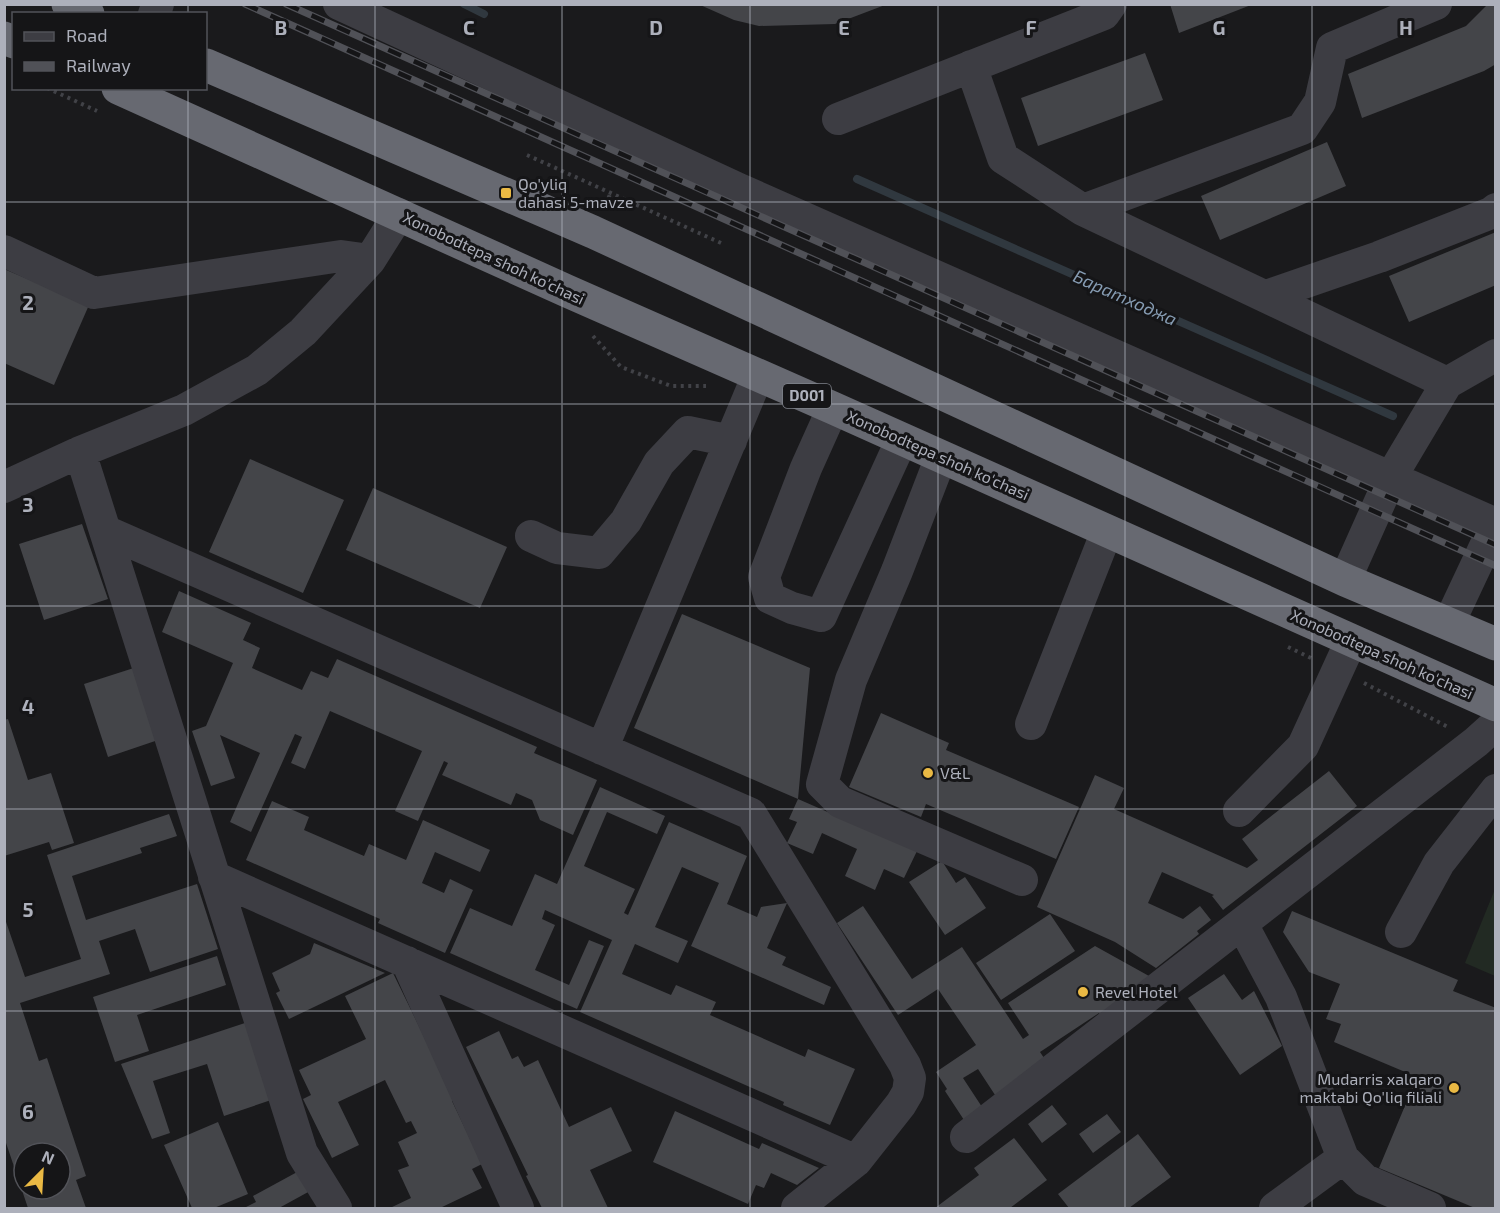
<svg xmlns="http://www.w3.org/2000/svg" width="1500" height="1213" viewBox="0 0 1500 1213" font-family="'Exo 2',sans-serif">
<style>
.garden{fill:#222a23}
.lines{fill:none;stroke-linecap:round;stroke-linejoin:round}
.stream{stroke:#30383f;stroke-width:8}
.building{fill:#444549;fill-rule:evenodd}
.path{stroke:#414247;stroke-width:4;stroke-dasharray:3 4.5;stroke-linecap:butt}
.minor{stroke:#3d3d43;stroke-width:32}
.highway{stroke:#676971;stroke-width:33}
.rail-casing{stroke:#505157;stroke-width:7}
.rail{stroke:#151517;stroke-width:4.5;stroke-dasharray:14;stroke-linecap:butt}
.grid{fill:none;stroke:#adb0bb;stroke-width:1.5;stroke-opacity:0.55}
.poi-dot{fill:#eab944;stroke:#151517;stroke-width:2}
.labels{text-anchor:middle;stroke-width:6;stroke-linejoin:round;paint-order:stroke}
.shield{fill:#151517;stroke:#7f828a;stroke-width:1.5}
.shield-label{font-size:15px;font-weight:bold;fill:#adb0bb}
.poi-label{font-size:16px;fill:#adb0bb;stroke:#151517;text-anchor:start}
.street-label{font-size:16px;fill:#adb0bb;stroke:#151517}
.water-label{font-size:18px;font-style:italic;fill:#869cb3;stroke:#151517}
.grid-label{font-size:20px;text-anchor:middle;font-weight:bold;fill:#adb0bb;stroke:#151517;stroke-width:6;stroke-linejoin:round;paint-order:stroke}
</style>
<rect width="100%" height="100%" fill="#1a1a1c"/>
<path class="garden" d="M 1495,889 L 1495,976 L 1465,963 Z"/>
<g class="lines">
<path class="stream" d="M 464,4 L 484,14
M 857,179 L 1393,416"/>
</g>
<path class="building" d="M 698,4 L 885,4 L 885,5 L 835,24 L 759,26 L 734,20 Z
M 1170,4 L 1251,4 L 1251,5 L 1179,33 Z
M 1488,4 L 1496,4 L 1496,64 L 1484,71 L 1362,118 L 1348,74 L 1466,26 Z
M 1145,53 L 1163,100 L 1038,146 L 1021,98 Z
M 1327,142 L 1346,186 L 1220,240 L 1201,196 Z
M 1496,232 L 1496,285 L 1409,322 L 1389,276 Z
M 4,269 L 89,305 L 54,385 L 4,363 Z
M 250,459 L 344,500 L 303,593 L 209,552 Z
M 373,488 L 507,547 L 480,608 L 346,550 Z
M 82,524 L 108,599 L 44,620 L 19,544 Z
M 179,591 L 251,623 L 243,640 L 260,648 L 252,668 L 302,690 L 311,671 L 328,678 L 337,659 L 537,747 L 534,753 L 597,780 L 573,835 L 540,820 L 532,800 L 516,793 L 511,805 L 442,775 L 448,763 L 444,761 L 418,821 L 395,811 L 422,751 L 330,711 L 305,769 L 291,763 L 302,737 L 295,734 L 251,832 L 230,822 L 260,753 L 220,735 L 235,778 L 211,786 L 192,731 L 206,726 L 233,663 L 162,632 Z
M 682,614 L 810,668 L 798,799 L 634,728 Z
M 140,666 L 164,738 L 108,757 L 84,684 Z
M 881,713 L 949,743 L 946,750 L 1079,807 L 1056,859 L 926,804 L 921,817 L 849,787 Z
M 8,719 L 28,780 L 51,773 L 74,843 L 52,850 L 49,842 L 4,856 L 4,720 Z
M 1329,771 L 1357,806 L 1223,910 L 1212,896 L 1214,895 L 1162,872 L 1148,903 L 1183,919 L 1200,906 L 1211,920 L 1197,931 L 1199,934 L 1156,968 L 1115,942 L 1037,907 L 1095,775 L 1124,788 L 1114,809 L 1247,868 L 1258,860 L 1242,839 Z
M 600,787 L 665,816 L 657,834 L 607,812 L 584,866 L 635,889 L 624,913 L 628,915 L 669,822 L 747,856 L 727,904 L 757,917 L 761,907 L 787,903 L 767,948 L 786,957 L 782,965 L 831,987 L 824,1005 L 691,946 L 719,883 L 682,867 L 655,927 L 688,941 L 678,963 L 635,944 L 622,974 L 671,995 L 676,985 L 716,1002 L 710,1015 L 805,1057 L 808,1049 L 855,1069 L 830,1125 L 783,1105 L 784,1102 L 580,1012 L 612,940 L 545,910 L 542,919 L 555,925 L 535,970 L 569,985 L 589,940 L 604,946 L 577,1009 L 450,953 L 470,908 L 512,926 L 535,874 L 557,884 Z
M 798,799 L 917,851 L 904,878 L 884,869 L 875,890 L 845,876 L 857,849 L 822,833 L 813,854 L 787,843 L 797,822 L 789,819 Z
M 272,801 L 309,817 L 304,830 L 364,856 L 369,844 L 406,860 L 423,820 L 490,850 L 480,872 L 435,852 L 422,883 L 444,893 L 450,879 L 473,890 L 445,953 L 378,923 L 380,919 L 246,860 Z
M 169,814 L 177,836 L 140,848 L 142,853 L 72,876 L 86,920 L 197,884 L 218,949 L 150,972 L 135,929 L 99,941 L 110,974 L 20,1003 L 39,1061 L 47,1058 L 86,1176 L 76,1180 L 86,1208 L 28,1208 L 4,1137 L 4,916 L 25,977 L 81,959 L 47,855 ZM 24,1153 L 60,1153 L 60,1189 L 24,1189 Z
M 942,861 L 956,883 L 965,877 L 986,908 L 945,935 L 909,882 Z
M 863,906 L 912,979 L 962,947 L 1023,1039 L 1029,1035 L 1008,1003 L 1095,946 L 1158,981 L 1102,1018 L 1099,1013 L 1040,1052 L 1048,1064 L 997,1098 L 978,1069 L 963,1078 L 982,1107 L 964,1120 L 945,1091 L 947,1089 L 936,1072 L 976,1045 L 938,989 L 898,1015 L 837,923 Z
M 1292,911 L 1458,980 L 1453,991 L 1496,1008 L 1496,1208 L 1475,1208 L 1379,1168 L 1417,1077 L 1334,1042 L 1341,1024 L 1326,1019 L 1340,984 L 1309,972 L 1283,932 Z
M 1050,914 L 1075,951 L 1001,1000 L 976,963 Z
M 314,943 L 385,973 L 289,1019 L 276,993 L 280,991 L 272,973 L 310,954 Z
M 217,956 L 226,985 L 137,1015 L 149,1051 L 115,1062 L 93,997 Z
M 393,973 L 455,1100 L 452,1101 L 482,1164 L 472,1169 L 482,1188 L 440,1208 L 390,1208 L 411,1198 L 398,1170 L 409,1166 L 398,1142 L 417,1133 L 411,1121 L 406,1123 L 385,1080 L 338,1102 L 359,1145 L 332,1158 L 303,1099 L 311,1095 L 299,1070 L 366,1039 L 345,996 Z
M 1224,974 L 1242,1000 L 1254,991 L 1282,1046 L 1240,1075 L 1188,998 Z
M 254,1020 L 280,1097 L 224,1116 L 207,1064 L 153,1081 L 170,1133 L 152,1139 L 121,1064 Z
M 499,1031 L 512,1059 L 518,1056 L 524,1067 L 538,1060 L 569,1127 L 611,1107 L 632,1151 L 590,1170 L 608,1208 L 542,1208 L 526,1176 L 528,1175 L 466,1047 Z
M 1052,1105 L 1067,1124 L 1042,1143 L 1028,1124 Z
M 675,1111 L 759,1149 L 762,1143 L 819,1168 L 797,1185 L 771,1173 L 764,1188 L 756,1185 L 748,1204 L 653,1162 Z
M 1107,1114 L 1121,1132 L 1093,1153 L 1079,1134 Z
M 218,1122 L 248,1194 L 214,1208 L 192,1208 L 164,1145 Z
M 1138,1134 L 1171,1177 L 1129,1208 L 1069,1208 L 1058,1194 Z
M 1014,1138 L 1047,1180 L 1010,1208 L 935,1208 L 979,1175 L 974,1168 Z
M 299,1171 L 310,1191 L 279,1208 L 244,1208 L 256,1202 L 253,1196 Z"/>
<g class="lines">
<path class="path" d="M 47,88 L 97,111
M 527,155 L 721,243
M 606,205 L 610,194
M 593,336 L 621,367 L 671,386 L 706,386
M 1288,647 L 1311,658
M 1364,683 L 1448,727"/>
<path class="minor" d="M 339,4 L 739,189 L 1496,524
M 154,14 L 158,4
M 971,66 L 1003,158 L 1083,210 L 1447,383
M 838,119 L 1104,14 L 1111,4
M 1083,210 L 1302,129 L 1320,102 L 1332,48 L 1436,4
M 4,251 L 94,293 L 341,256 L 370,260
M 1266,296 L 1379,257 L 1491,213 L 1496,209
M 833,408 L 806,468 L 764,577 L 770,598 L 792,608 L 821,616 L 902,439
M 80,452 L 302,1153 L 336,1208
M 941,457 L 897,571 L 851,680 L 822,784 L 840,802 L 1022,880
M 4,487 L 80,452 L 184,410 L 257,370 L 303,332 L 370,260 L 399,214
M 105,531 L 751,814 L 905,1065 L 910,1078 L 908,1092 L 901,1104 L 856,1161 L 797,1208
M 531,536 L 557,548 L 599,553 L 626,521 L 659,463 L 688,432 L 731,441
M 1345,580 L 1391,477 L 1447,383 L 1496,355
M 1449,623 L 1496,523
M 1031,724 L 1107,531
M 602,749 L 758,375
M 1239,811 L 1303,746 L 1351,641
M 214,877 L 856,1161
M 1242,924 L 1281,997 L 1343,1158 L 1365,1180 L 1430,1208
M 1401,932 L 1439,863 L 1496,790
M 407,962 L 518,1208
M 966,1137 L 1476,742 L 1496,724
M 1275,1208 L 1343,1158"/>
<path class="highway" d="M 68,4 L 88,14
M 4,38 L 14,42
M 206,65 L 593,232 L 1345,580 L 1496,644
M 118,88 L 567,291 L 833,408 L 1496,705"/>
<g class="rail-casing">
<path id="rail" d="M 245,4 L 1496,566
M 286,4 L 1496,545"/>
</g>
<use href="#rail" class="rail"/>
</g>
<path class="grid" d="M 188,4 L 188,14M 375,4 L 375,1208M 562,4 L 562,1208M 750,4 L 750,1208M 938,4 L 938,1208M 1125,4 L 1125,1208M 1312,4 L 1312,1208M 188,88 L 188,1208M 4,202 L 1496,202M 4,404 L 1496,404M 4,606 L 1496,606M 4,809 L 1496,809M 4,1011 L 1496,1011"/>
<g class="poi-dot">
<rect x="500" y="187" width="12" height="12" rx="3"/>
<circle cx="928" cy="773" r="6"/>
<circle cx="1083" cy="992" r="6"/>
<circle cx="1454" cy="1088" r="6"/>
</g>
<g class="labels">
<rect class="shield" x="783" y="384" width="48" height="24" rx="4.5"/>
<g class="shield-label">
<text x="807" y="401">D001</text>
</g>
<g class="poi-label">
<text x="518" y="190">Qo'yliq<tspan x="518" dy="18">dahasi 5-mavze</tspan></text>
<text x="940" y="779">V&amp;L</text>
<text x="1095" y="998">Revel Hotel</text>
<text x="1442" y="1085" text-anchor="end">Mudarris xalqaro<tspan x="1442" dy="18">maktabi Qo'liq filiali</tspan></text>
</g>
<g class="street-label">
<text transform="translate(494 258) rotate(25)" y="6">Xonobodtepa shoh ko'chasi</text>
<text transform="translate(938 455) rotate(24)" y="6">Xonobodtepa shoh ko'chasi</text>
<text transform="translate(1382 654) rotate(24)" y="6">Xonobodtepa shoh ko'chasi</text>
</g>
<g class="water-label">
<text transform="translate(1125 298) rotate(24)" y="6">Баратходжа</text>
</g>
</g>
<g class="grid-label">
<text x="281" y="35">B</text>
<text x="469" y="35">C</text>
<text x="656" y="35">D</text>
<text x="844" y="35">E</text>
<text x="1031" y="35">F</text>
<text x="1219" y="35">G</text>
<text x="1406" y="35">H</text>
<text x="28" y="310">2</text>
<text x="28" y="512">3</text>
<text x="28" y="714">4</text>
<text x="28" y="917">5</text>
<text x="28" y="1119">6</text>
</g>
<rect width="1500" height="1213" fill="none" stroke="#adb0bb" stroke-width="12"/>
<rect x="12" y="12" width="195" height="78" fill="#151517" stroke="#525359" stroke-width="1.5"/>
<rect x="24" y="32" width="30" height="9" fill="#3d3d43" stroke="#525359" stroke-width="1.5"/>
<text x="66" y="42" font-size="18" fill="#adb0bb">Road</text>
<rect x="24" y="62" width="30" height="9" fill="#505157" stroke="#525359" stroke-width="1.5"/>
<text x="66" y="72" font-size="18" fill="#adb0bb">Railway</text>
<g transform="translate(42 1171) rotate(24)"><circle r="28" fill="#151517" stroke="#525359" stroke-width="1.5"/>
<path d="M0-4.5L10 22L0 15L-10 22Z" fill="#eab944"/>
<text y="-9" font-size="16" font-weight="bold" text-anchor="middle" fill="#adb0bb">N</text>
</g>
</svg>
